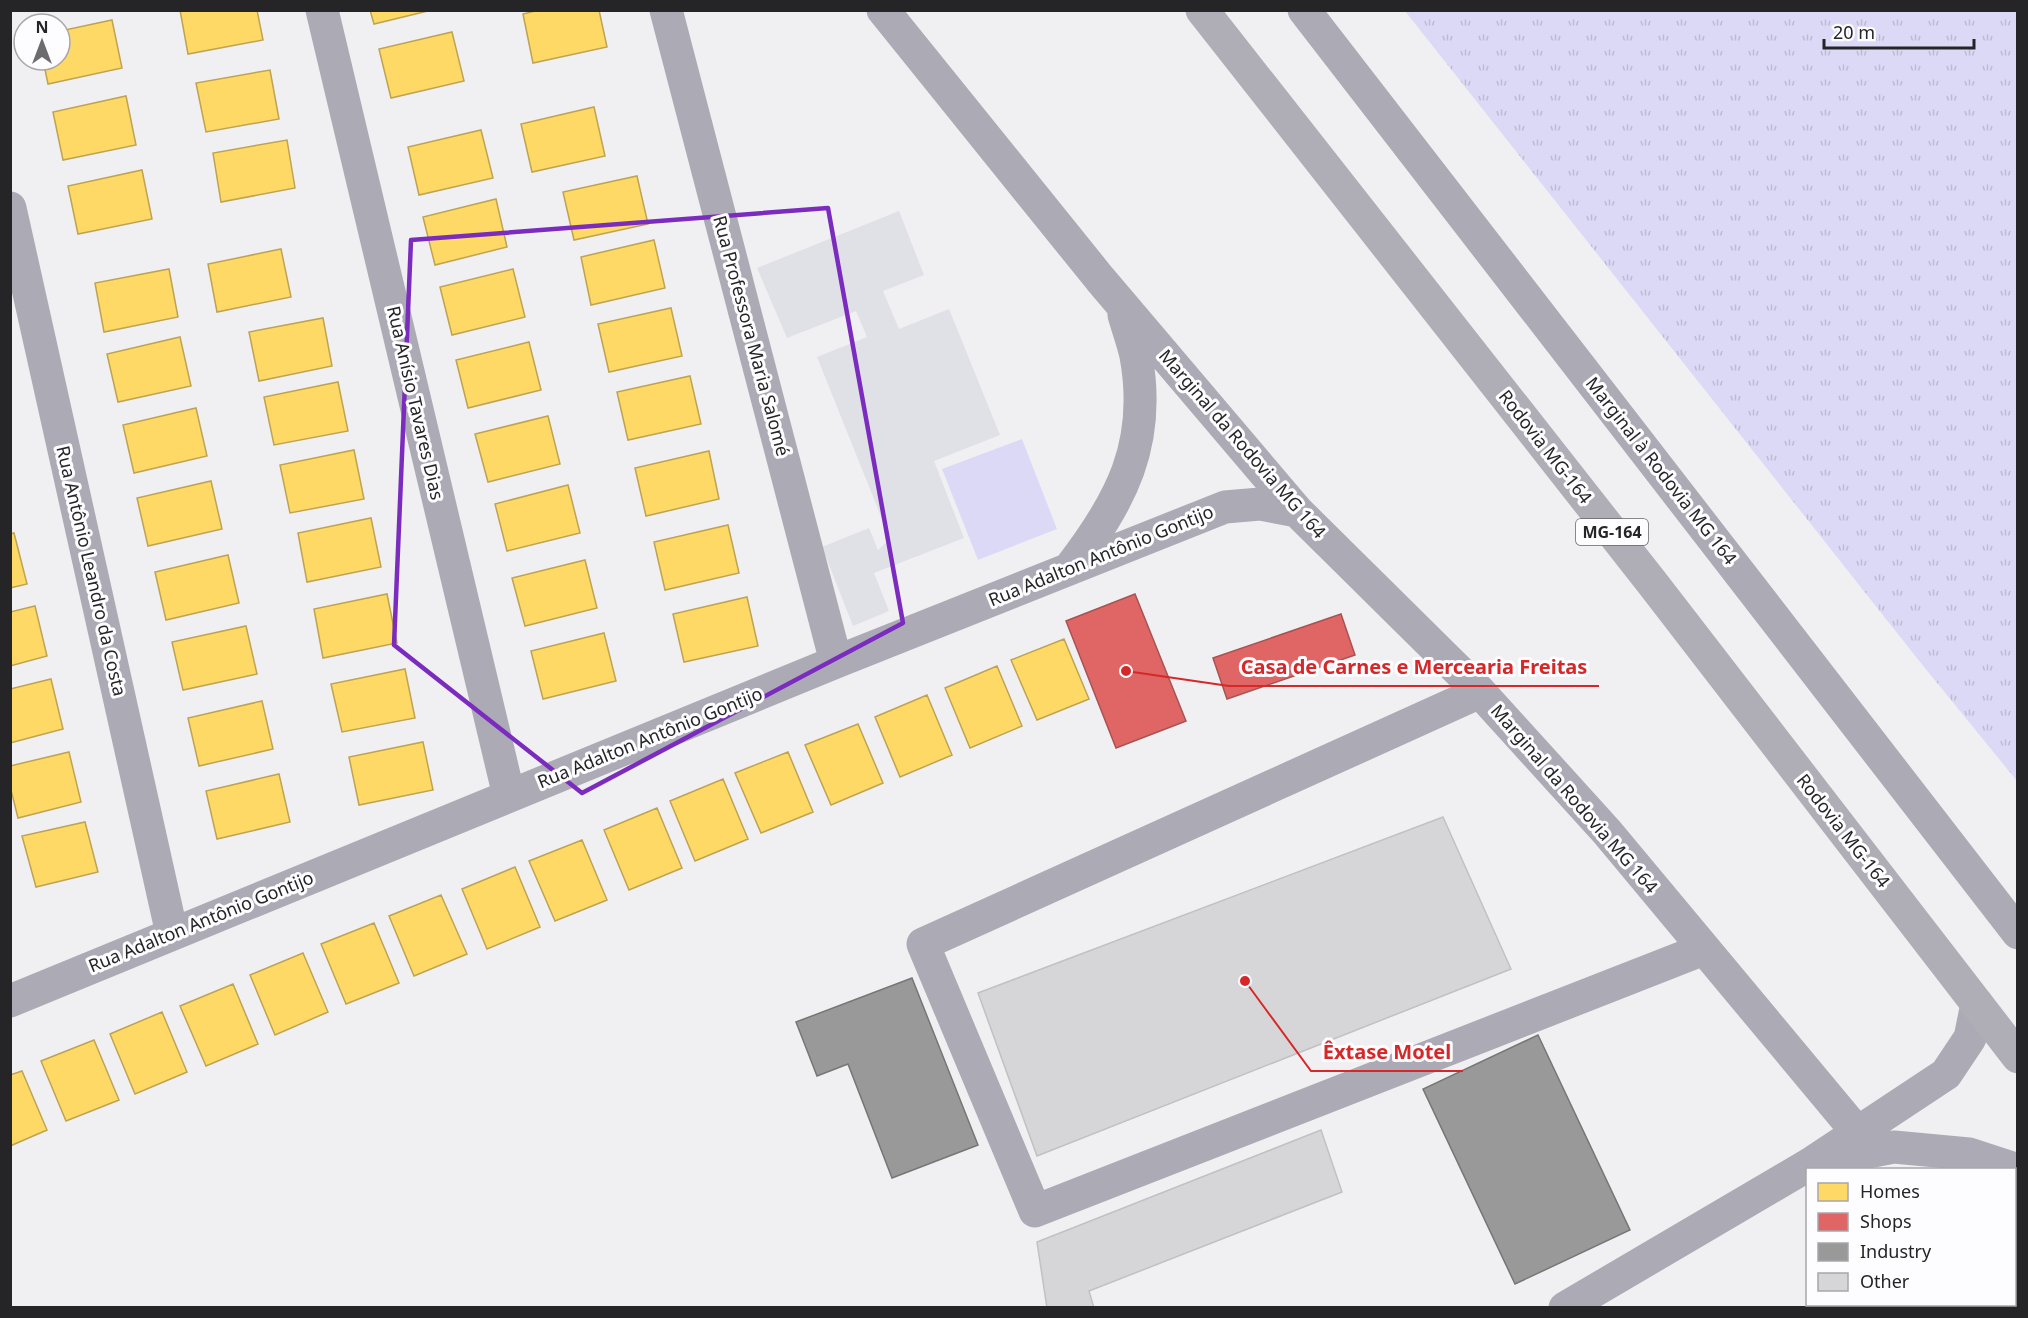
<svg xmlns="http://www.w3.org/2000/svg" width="2028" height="1318" viewBox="0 0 2028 1318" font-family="'Noto Sans',sans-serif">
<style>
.built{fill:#e0e0e7}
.grass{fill:url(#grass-tufts)}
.green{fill:#dcd9f6}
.homes{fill:#ffd966;stroke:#bea353;stroke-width:1.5}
.shops{fill:#e06666;stroke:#a85253;stroke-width:1.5}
.industry{fill:#999;stroke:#767677;stroke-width:1.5}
.building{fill:#d6d6d8;stroke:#c1c1c3;stroke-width:1.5}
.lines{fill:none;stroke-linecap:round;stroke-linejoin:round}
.minor{stroke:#acabb5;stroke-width:33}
.major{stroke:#afaeb6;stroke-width:33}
.marked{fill:none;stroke:#7b2cbf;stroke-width:4.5;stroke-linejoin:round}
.labels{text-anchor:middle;stroke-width:6;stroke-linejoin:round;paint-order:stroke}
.shield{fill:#fdfcff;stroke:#666668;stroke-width:1.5}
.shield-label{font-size:16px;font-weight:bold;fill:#252527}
.street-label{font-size:18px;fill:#252527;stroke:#fdfcff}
.leader{fill:none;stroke:#d62828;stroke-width:2}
.callout-dot{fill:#d62828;stroke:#fdfcff;stroke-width:2}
.callout-label{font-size:20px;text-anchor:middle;font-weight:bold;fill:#d62828;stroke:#fdfcff;stroke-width:6;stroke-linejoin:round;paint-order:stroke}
</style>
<defs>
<pattern id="grass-tufts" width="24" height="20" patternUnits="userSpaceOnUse" patternTransform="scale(1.5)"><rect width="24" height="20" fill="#dcd9f6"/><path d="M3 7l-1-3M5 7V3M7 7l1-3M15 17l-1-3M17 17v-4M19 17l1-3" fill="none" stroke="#bdbad3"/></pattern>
</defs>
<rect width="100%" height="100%" fill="#f0f0f2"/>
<path class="built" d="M 899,211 L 924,275 L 883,291 L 899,329 L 949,309 L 1000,435 L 934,461 L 964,538 L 874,573 L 889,611 L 853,626 L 822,547 L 869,528 L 878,550 L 890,539 L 817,357 L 867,337 L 856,311 L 787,338 L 757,268 Z"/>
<path class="grass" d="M 1405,11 L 2017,11 L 2017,781 L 1920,662 Z"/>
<path class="green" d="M 1022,439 L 1057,529 L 978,560 L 942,469 Z"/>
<path class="homes" d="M 180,10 L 257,10 L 263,40 L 188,54 Z
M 370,10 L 432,10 L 374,24 Z
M 539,10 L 599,10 L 607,47 L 533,63 L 523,14 Z
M 112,20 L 122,68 L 48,84 L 43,60 L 60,60 L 60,31 Z
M 452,32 L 464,81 L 391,98 L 379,49 Z
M 270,70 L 279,119 L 206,132 L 196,83 Z
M 126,96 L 136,145 L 63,160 L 53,112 Z
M 594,107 L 605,156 L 532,172 L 521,124 Z
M 481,130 L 493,178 L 419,195 L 408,147 Z
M 287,140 L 295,188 L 221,202 L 213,153 Z
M 142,170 L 152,219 L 78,234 L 68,186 Z
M 637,176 L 648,224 L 574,240 L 563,192 Z
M 496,199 L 507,247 L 435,265 L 423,217 Z
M 654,240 L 665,288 L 591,305 L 581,257 Z
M 281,249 L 291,297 L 217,312 L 208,264 Z
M 169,269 L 178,317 L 104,332 L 95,283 Z
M 513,269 L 525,317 L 452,335 L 440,287 Z
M 671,308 L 682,356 L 609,372 L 598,324 Z
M 323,318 L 332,366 L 259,381 L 249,332 Z
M 180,337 L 191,386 L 118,402 L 107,354 Z
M 529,342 L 541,390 L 468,408 L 456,360 Z
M 690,376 L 701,424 L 628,440 L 617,392 Z
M 338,382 L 348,431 L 274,445 L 264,397 Z
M 196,408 L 207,456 L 134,473 L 123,425 Z
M 548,416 L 560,464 L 488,482 L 475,434 Z
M 354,450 L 364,499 L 290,513 L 280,465 Z
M 709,451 L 719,499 L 646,516 L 635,468 Z
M 211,481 L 222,529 L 148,546 L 137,498 Z
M 568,485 L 580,533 L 507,551 L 495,504 Z
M 371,518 L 381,567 L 307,582 L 298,533 Z
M 728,525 L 739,573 L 665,590 L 654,542 Z
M 14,533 L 27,584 L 10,588 L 10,534 Z
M 228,555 L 239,603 L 166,620 L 155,572 Z
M 585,560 L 597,608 L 525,626 L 512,578 Z
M 387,594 L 397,643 L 323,658 L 314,609 Z
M 747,597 L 758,646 L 684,662 L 673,614 Z
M 35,606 L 47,656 L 10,666 L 10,612 Z
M 246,626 L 257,674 L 183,690 L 172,642 Z
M 604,633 L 616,681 L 543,699 L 531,651 Z
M 1064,639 L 1089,699 L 1037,720 L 1011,660 Z
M 997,666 L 1022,726 L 970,748 L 945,688 Z
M 405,669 L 415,718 L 342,732 L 331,684 Z
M 51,679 L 63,729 L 10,743 L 10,689 Z
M 927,695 L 952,755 L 900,777 L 875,717 Z
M 262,701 L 273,749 L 199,766 L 188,718 Z
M 858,724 L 883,783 L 831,805 L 805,745 Z
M 423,742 L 433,790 L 359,805 L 349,757 Z
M 69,752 L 81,802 L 18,818 L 10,786 L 10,766 Z
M 788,752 L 813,812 L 761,833 L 735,773 Z
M 279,774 L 290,822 L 217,839 L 206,791 Z
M 723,779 L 748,839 L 695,861 L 670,801 Z
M 657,808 L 682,868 L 629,890 L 604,830 Z
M 85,822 L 98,872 L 36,887 L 22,836 Z
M 582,840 L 607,900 L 555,921 L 529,861 Z
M 515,867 L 540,927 L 487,949 L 462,889 Z
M 441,895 L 467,954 L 414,976 L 389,916 Z
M 374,923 L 399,983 L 346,1004 L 321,944 Z
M 303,953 L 328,1012 L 275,1035 L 250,975 Z
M 233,984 L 258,1044 L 206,1066 L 180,1006 Z
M 162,1012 L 187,1072 L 135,1094 L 110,1034 Z
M 94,1040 L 119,1100 L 66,1121 L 41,1061 Z
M 22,1071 L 47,1130 L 10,1146 L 10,1075 Z"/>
<path class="shops" d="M 1135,594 L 1186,721 L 1116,748 L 1066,621 Z
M 1341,614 L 1355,655 L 1227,699 L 1213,658 Z"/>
<path class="industry" d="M 912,978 L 978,1145 L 892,1178 L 848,1064 L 817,1076 L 796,1022 Z
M 1538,1035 L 1630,1230 L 1515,1284 L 1423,1089 Z"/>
<path class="building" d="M 1443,817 L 1511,969 L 1037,1156 L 978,993 Z
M 1321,1130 L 1342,1192 L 1089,1291 L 1094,1308 L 1047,1308 L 1037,1242 Z"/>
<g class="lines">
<path class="minor" d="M 322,10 L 509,796
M 666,10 L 836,662
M 883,10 L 1100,279 L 1297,511 L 1480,692 L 1607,832 L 1857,1132
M 1304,10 L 2018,933
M 10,208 L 172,934
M 1069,569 C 1121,502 1152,444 1136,356 C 1133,342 1128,329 1124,315
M 1480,692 L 923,944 L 1035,1211 L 1704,949
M 10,1001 L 836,662 L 1225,507 L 1260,504 L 1297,511
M 1826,1160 L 1894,1147 L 1969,1154 L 2018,1170
M 1565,1308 L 1810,1164 L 1946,1074 L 1970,1038 L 1977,1004"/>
<path class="major" d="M 1202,10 L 1653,584 L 2018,1057"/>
</g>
<path class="marked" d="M 828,208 L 903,623 L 582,793 L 394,645 L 411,240 Z"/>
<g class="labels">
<rect class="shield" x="1576" y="519" width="72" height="26" rx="4.5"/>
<g class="shield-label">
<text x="1612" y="538">MG-164</text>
</g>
<g class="street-label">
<text transform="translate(751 336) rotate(75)" y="6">Rua Professora Maria Salomé</text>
<text transform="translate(415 403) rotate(77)" y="6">Rua Anísio Tavares Dias</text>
<text transform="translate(1242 444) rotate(49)" y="6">Marginal da Rodovia MG 164</text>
<text transform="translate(1545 447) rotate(52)" y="6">Rodovia MG-164</text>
<text transform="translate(1661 471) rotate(52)" y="6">Marginal à Rodovia MG 164</text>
<text transform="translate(1101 556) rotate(-22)" y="6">Rua Adalton Antônio Gontijo</text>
<text transform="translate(91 571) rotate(77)" y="6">Rua Antônio Leandro da Costa</text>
<text transform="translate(650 738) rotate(-22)" y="6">Rua Adalton Antônio Gontijo</text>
<text transform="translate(1574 799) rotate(49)" y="6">Marginal da Rodovia MG 164</text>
<text transform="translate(1843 831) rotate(52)" y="6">Rodovia MG-164</text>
<text transform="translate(201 922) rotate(-22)" y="6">Rua Adalton Antônio Gontijo</text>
</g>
</g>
<path class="leader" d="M1126 671L1229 686H1599M1245 981L1311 1071H1463"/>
<g class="callout-dot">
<circle cx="1126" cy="671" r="6"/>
<circle cx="1245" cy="981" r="6"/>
</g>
<g class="callout-label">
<text x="1414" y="674">Casa de Carnes e Mercearia Freitas</text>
<text x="1387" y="1059">Êxtase Motel</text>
</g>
<rect width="2028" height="1318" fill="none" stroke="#252527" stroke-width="24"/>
<rect x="1806" y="1168" width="210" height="138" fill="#fdfcff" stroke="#a7a6a9" stroke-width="1.5"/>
<rect x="1818" y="1183" width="30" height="18" fill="#ffd966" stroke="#a7a6a9" stroke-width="1.5"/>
<text x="1860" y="1198" font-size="18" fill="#252527">Homes</text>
<rect x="1818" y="1213" width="30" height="18" fill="#e06666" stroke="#a7a6a9" stroke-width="1.5"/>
<text x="1860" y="1228" font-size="18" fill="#252527">Shops</text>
<rect x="1818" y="1243" width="30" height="18" fill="#999999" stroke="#a7a6a9" stroke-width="1.5"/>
<text x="1860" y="1258" font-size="18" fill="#252527">Industry</text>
<rect x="1818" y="1273" width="30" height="18" fill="#d6d6d8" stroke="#a7a6a9" stroke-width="1.5"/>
<text x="1860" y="1288" font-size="18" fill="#252527">Other</text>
<g transform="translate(42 42)"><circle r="28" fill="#fdfcff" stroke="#a7a6a9" stroke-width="1.5"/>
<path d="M0-4.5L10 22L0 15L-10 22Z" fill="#6c6c6e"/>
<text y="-9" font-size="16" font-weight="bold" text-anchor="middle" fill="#252527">N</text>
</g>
<path d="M1824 39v9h150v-9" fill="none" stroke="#252527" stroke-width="3"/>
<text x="1833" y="39" font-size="18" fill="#252527" stroke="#fdfcff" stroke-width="4.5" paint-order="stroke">20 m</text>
</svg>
